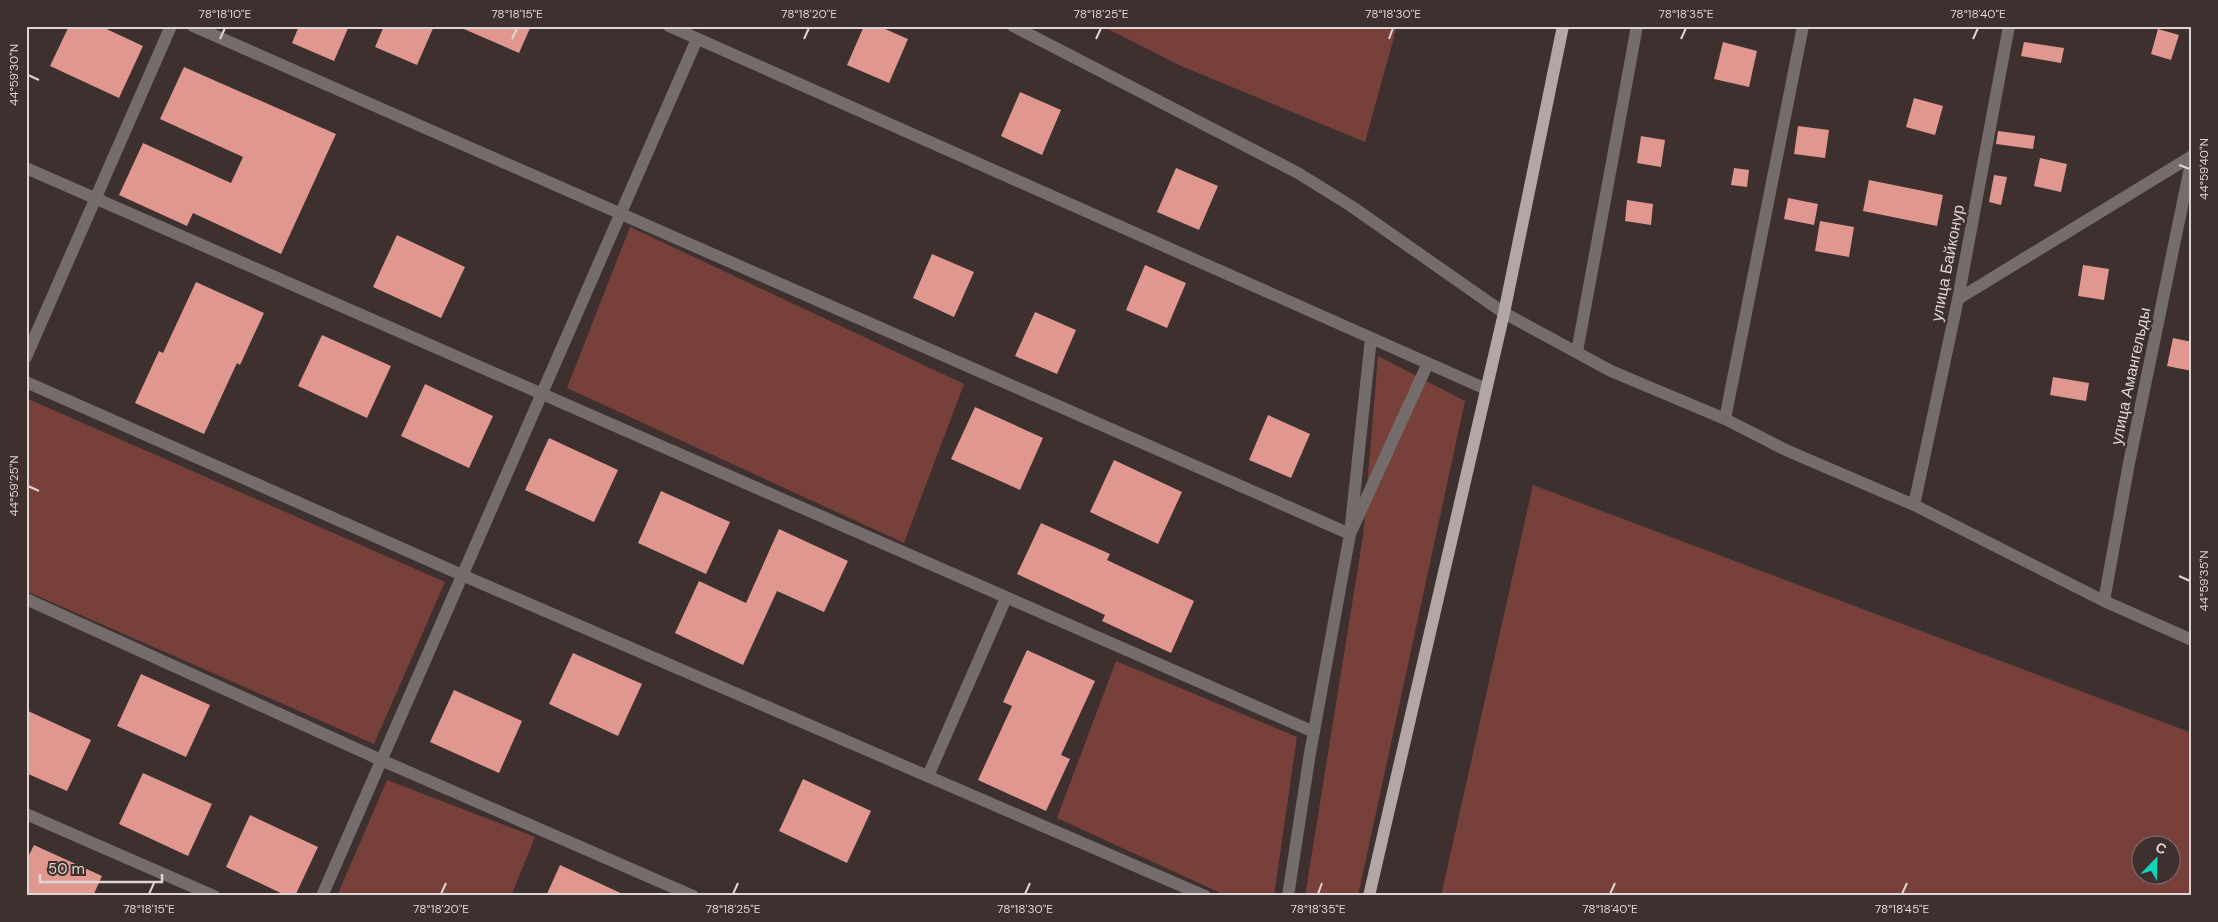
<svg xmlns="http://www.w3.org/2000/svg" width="2218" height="922" viewBox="0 0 2218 922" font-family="'DM Sans',sans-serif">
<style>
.green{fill:#78403b;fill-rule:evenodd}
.building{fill:#df978f}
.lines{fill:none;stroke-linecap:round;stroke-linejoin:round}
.minor{stroke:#746d6c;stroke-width:12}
.major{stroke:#b4a6a4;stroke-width:12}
.ticks{fill:none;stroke:#ded5d4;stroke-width:2}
.labels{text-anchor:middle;stroke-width:5;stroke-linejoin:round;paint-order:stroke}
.street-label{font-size:16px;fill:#ded5d4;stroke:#3d302e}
.neatline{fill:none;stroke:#ded5d4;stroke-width:2}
.ticks-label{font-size:12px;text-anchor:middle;fill:#ded5d4}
</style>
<rect width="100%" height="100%" fill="#3d302e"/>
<path class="green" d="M 1102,26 L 1397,26 L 1365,142 L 1181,66 Z
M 630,227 L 964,384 L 904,543 L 567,388 Z
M 1378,356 L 1465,401 L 1358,896 L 1305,896 L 1363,536 Z
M 26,398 L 445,582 L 374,744 L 26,591 Z
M 1533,485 L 2192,733 L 2192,896 L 1441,896 ZM 2170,844 L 2170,874 L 2140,874 L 2140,844 Z
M 1116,661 L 1297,737 L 1274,896 L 1227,896 L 1057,818 Z
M 387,780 L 535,837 L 511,896 L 337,896 Z"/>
<path class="building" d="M 69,26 L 100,26 L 143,46 L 119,98 L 50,66 Z
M 299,26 L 349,26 L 334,61 L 292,43 Z
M 384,26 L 434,26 L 417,65 L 375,47 Z
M 457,26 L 531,26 L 519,53 Z
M 864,26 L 878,26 L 908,39 L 889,83 L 847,65 Z
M 2158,29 L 2179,35 L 2171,60 L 2151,54 Z
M 1723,42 L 1757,51 L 1749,87 L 1714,79 Z
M 2024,42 L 2064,48 L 2061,63 L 2021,56 Z
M 184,67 L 336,134 L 281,254 L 193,213 L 187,226 L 119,195 L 143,143 L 231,183 L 243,157 L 160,119 Z
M 1020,92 L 1061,110 L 1042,155 L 1001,136 Z
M 1914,98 L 1943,106 L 1935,135 L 1906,127 Z
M 1798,126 L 1829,130 L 1825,158 L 1794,154 Z
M 1998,131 L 2035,136 L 2033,149 L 1996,144 Z
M 1641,136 L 1665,140 L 1661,167 L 1637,163 Z
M 2040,158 L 2067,164 L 2061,192 L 2034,186 Z
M 1176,168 L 1218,186 L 1199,230 L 1157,212 Z
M 1734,168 L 1749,170 L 1747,187 L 1731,185 Z
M 1994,175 L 2007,177 L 2001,205 L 1989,202 Z
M 1869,180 L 1943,195 L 1937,226 L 1863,211 Z
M 1788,198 L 1818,204 L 1814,225 L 1784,219 Z
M 1627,200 L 1653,204 L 1651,225 L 1625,221 Z
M 1820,221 L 1854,227 L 1849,257 L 1815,251 Z
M 397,235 L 465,267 L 441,318 L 373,287 Z
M 932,254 L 974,272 L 954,317 L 913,298 Z
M 1145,265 L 1186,283 L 1167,328 L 1126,310 Z
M 2083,265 L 2109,269 L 2104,300 L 2078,296 Z
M 196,282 L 264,313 L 240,365 L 237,363 L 204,434 L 135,403 L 159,351 L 163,353 Z
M 1035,312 L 1076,330 L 1057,374 L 1015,356 Z
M 322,335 L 391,366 L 367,418 L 298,386 Z
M 2173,338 L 2192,342 L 2192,371 L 2167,366 Z
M 2053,377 L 2089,383 L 2086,401 L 2050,395 Z
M 425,384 L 493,416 L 469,468 L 401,436 Z
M 975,407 L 1043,438 L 1020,490 L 951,459 Z
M 1268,415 L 1310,434 L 1291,478 L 1249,460 Z
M 549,438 L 618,470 L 594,522 L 525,490 Z
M 1114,460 L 1182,492 L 1158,544 L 1090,512 Z
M 661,491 L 730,522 L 706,574 L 638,543 Z
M 1041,523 L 1110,554 L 1107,560 L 1194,601 L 1171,653 L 1102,621 L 1105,615 L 1017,574 Z
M 779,529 L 848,561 L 824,612 L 777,591 L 743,665 L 675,633 L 699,581 L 746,603 Z
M 1027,650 L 1095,681 L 1061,755 L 1070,759 L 1046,811 L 978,780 L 1012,706 L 1003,702 Z
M 573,653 L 642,684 L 618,736 L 549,704 Z
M 141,674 L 210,705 L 186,757 L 117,726 Z
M 454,690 L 522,721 L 499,773 L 430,742 Z
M 26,710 L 91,740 L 67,791 L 26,773 Z
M 143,773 L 212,804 L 188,856 L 119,824 Z
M 803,779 L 871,811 L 847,863 L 779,831 Z
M 250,815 L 318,847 L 295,896 L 287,896 L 226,867 Z
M 34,845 L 102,876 L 93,896 L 26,896 L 26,861 Z
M 560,865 L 627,896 L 546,896 Z"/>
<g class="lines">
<path class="minor" d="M 193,26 L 1350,534 L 1428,363
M 669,26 L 1486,389
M 1013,26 L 1298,173 L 1351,206 L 1504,313 L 1611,371 L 1725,419 L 1788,451 L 1914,505 L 2104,601 L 2192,640
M 26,168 L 1314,732
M 1958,299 L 2192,156
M 1577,352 L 1637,26
M 26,357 L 171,26
M 26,382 L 462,575 L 1205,896
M 1725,419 L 1803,26
M 1914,505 L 1958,299 L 2009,26
M 26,599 L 381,760 L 693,896
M 2104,601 L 2129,463 L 2192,158
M 928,776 L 1006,598
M 26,814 L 214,896
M 322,896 L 697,39
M 1288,896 L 1310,753 L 1350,534 L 1371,338"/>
<path class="major" d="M 1369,896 L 1504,313 L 1563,26"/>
</g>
<path class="ticks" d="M 220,39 L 225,28M 512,39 L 517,28M 804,39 L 809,28M 1096,39 L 1101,28M 1389,39 L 1393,28M 1681,39 L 1686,28M 1973,39 L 1978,28M 28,75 L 39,80M 2179,165 L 2190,169M 28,486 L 39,491M 2179,576 L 2190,581M 149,894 L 154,883M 441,894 L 446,883M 733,894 L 738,883M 1025,894 L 1030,883M 1318,894 L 1322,883M 1610,894 L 1615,883M 1902,894 L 1907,883"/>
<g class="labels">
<g class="street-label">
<text transform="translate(1947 263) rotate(-79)" y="6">улица Байконур</text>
<text transform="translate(2130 376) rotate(-78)" y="6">улица Амангельды</text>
</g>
</g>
<rect width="2218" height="922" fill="none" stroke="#3d302e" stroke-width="55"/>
<g transform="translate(2156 860) rotate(23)"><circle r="24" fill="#3d302e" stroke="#7d7270"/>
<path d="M0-4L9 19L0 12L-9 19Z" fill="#0dd5b5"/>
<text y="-8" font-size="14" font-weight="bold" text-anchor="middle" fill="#ded5d4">С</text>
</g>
<path d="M40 874v8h122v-8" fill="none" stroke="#ded5d4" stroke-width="2.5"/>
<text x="48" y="874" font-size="15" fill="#ded5d4" stroke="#3d302e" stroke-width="4" paint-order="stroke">50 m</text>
<rect x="28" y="28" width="2162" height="866" class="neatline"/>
<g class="ticks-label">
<text x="225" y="18">78°18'10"E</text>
<text x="517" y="18">78°18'15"E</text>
<text x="809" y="18">78°18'20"E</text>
<text x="1101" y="18">78°18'25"E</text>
<text x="1393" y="18">78°18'30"E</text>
<text x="1686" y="18">78°18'35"E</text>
<text x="1978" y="18">78°18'40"E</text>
<text transform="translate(14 75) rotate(-90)" y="4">44°59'30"N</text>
<text transform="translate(2204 169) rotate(-90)" y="4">44°59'40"N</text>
<text transform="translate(14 486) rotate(-90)" y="4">44°59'25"N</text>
<text transform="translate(2204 581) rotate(-90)" y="4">44°59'35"N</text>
<text x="149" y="913">78°18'15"E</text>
<text x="441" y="913">78°18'20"E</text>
<text x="733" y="913">78°18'25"E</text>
<text x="1025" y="913">78°18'30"E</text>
<text x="1318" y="913">78°18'35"E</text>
<text x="1610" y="913">78°18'40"E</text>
<text x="1902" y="913">78°18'45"E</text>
</g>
</svg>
